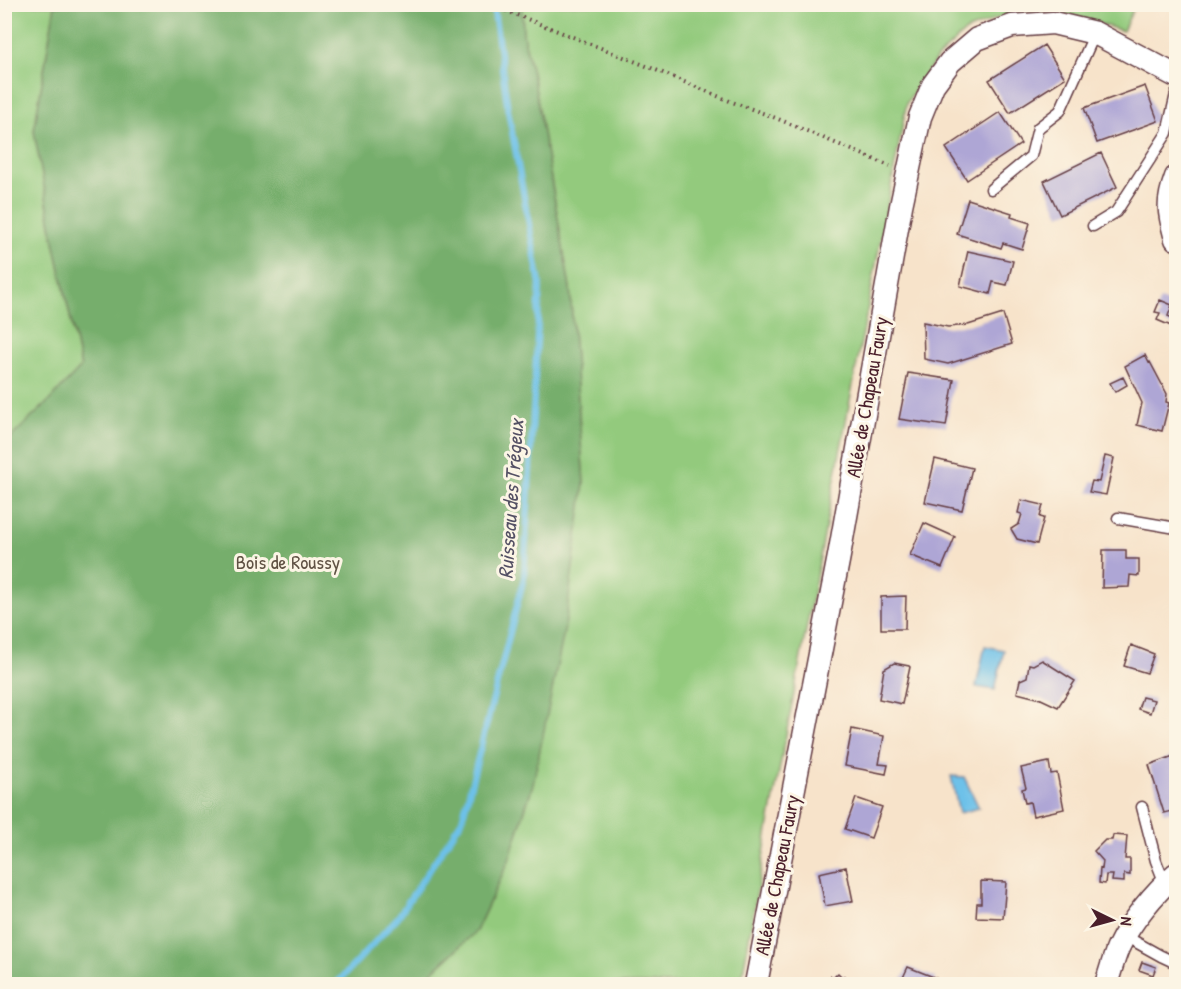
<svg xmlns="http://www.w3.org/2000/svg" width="1181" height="989" viewBox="0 0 1181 989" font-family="'Patrick Hand',sans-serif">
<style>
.green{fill:#93ca7d;stroke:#6e7454;stroke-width:1.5}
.forest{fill:#76ae6c;stroke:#60664c;stroke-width:1.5}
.water{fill:#6dc1e9;stroke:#5c708a;stroke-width:1.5}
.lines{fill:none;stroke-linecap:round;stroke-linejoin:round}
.stream{stroke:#6dc1e9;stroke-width:6}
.building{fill:#aea6d5}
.lane-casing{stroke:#643c43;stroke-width:13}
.street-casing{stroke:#643c43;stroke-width:25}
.path{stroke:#643c43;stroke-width:4;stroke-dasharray:1.5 4.5;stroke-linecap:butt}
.lane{stroke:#fff;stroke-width:10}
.street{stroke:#fff;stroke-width:22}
.labels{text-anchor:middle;stroke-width:6;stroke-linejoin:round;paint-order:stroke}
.street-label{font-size:20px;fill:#4a1f2b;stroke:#fcf5e5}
.park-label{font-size:20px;fill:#605244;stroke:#fcf5e5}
.water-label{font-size:21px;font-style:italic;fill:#545064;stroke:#fcf5e5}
</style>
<rect width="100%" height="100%" fill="#fcf5e5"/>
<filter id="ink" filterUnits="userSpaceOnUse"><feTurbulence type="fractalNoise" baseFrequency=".0167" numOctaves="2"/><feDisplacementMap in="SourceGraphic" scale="12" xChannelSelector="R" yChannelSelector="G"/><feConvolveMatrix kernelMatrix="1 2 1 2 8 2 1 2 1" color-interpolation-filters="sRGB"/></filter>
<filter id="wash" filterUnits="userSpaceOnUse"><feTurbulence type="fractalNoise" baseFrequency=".008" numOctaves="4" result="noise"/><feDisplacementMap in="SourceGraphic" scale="24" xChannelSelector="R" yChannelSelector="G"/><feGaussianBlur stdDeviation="1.35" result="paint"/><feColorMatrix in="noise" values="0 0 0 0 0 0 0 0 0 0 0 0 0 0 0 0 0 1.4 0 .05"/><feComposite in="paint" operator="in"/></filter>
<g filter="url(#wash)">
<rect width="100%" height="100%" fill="#f7e3ca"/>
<path class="green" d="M 5,5 L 55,5 L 34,131 L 55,246 L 81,368 L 48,402 L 5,443 Z
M 522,5 L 1135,5 L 1123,31 L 1061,12 L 1016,11 L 966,31 L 937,58 L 907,102 L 769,824 L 741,984 L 419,984 L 476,931 L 509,860 L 533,784 L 584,484 L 570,288 L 535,87 L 523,34 Z"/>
<path class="forest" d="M 55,5 L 522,5 L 523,34 L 535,87 L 570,288 L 584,484 L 565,627 L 533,784 L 509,860 L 476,931 L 419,984 L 5,984 L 5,443 L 48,402 L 81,367 L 55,246 L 34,131 Z"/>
<path class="water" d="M 985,646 L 1004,650 L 995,690 L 976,687 Z
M 951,776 L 964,777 L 979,808 L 959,813 Z"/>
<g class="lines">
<path class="stream" d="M 336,984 L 398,917 L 462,820 L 524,578 L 540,284 L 508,110 L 493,4"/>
</g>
<g id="blocks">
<path class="building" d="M 1044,45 L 1065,78 L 1010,113 L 989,80 Z
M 1145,86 L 1158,121 L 1097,143 L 1084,108 Z
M 1000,112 L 1021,144 L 967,180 L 946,148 Z
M 1101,153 L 1117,187 L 1060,215 L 1044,181 Z
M 968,199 L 1012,213 L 1011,217 L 1030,223 L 1022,249 L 1003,243 L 1001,248 L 957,234 Z
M 968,251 L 1013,261 L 1007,285 L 993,282 L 990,294 L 960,286 Z
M 1160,300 L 1172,305 L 1168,316 L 1175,319 L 1171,326 L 1157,320 L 1160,313 L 1155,312 Z
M 1003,314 L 1012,344 L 948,364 L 924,359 L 923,322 L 948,327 L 968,325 Z
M 1145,355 L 1149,363 L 1150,362 L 1167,394 L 1166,402 L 1169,403 L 1162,431 L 1137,425 L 1142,403 L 1125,366 Z
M 908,373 L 954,380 L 946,426 L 899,419 Z
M 1123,377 L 1127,385 L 1115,392 L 1110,383 Z
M 1105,456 L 1114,458 L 1106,495 L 1089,492 L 1092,481 L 1099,482 Z
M 935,459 L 972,468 L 962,510 L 925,502 Z
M 1021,500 L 1043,505 L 1040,517 L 1044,518 L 1037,544 L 1017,539 L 1011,529 L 1019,524 L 1022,514 L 1018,513 Z
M 924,523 L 955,537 L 942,568 L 910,555 Z
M 1103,550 L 1126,550 L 1126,559 L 1139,559 L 1139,576 L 1130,575 L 1129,587 L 1102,588 Z
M 906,596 L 905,629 L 881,629 L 881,597 Z
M 1131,645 L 1154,654 L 1147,673 L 1124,666 Z
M 1042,660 L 1075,681 L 1058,707 L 1041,699 L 1017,693 L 1020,680 L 1027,677 L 1029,664 L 1033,665 Z
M 894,663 L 909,666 L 910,667 L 902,704 L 879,699 L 884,669 Z
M 1142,697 L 1154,700 L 1150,713 L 1138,709 Z
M 852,729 L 884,736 L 879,764 L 888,765 L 886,774 L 845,766 Z
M 1176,755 L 1176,805 L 1174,806 L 1176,810 L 1164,813 L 1149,765 Z
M 1049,762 L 1051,774 L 1057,773 L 1064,809 L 1033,816 L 1030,802 L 1025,803 L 1022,789 L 1026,788 L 1021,768 Z
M 856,798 L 882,807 L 871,838 L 845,829 Z
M 1113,835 L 1127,836 L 1125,859 L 1130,859 L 1130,875 L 1124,874 L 1124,882 L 1112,881 L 1113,875 L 1106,875 L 1105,884 L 1099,883 L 1100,868 L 1102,869 L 1103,861 L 1094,851 L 1105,840 L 1112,840 Z
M 846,867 L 853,901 L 825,906 L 819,873 Z
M 981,881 L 1006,882 L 1003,918 L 976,917 L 977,903 L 981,903 Z
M 1142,962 L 1156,967 L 1153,975 L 1139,970 Z
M 908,967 L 936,978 L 933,984 L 900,984 Z
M 838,973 L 843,978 L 844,976 L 847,980 L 860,981 L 860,984 L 822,984 L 831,976 L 833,978 Z"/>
</g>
</g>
<g filter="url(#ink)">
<use href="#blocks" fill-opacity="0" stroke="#643c43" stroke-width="1.5"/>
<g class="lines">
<g class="lane-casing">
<path id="lane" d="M 991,189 L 1031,156 L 1038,128 L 1060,111 L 1095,33
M 1093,226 L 1116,212 L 1167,133 L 1176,94
M 1118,518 L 1176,528
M 1142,807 L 1156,861 L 1165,884
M 1125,936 L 1161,956 L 1176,963"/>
</g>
<g class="street-casing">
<path id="street" d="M 1176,177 C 1166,204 1169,213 1176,239
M 756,984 L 839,556 L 901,206 L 920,117 L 933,85 L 950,62 L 977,39 L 1012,26 L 1053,23 L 1095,33 L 1176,76
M 1106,984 C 1110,973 1113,960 1118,948 C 1130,922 1155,892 1176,874"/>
</g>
<path class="path" d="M 489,4 L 644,65 L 732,102 L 771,116 L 890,166"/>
<use href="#lane" class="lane"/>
<use href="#street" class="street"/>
</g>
</g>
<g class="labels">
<g class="street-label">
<text transform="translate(867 397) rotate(-80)" y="7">Allée de Chapeau Faury</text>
<text transform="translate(777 875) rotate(-79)" y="7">Allée de Chapeau Faury</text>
</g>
<g class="park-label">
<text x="288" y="569">Bois de Roussy</text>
</g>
<g class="water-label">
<text transform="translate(511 499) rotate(-86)" y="7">Ruisseau des Trégeux</text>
</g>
</g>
<rect width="1181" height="989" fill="none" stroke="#fcf5e5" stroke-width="24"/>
<g transform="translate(1112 920) rotate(95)" stroke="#fcf5e5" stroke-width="4.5" paint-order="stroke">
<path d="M0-4.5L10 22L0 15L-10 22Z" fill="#4a1f2b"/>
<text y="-9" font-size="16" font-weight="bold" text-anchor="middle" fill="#4a1f2b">N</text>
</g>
</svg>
